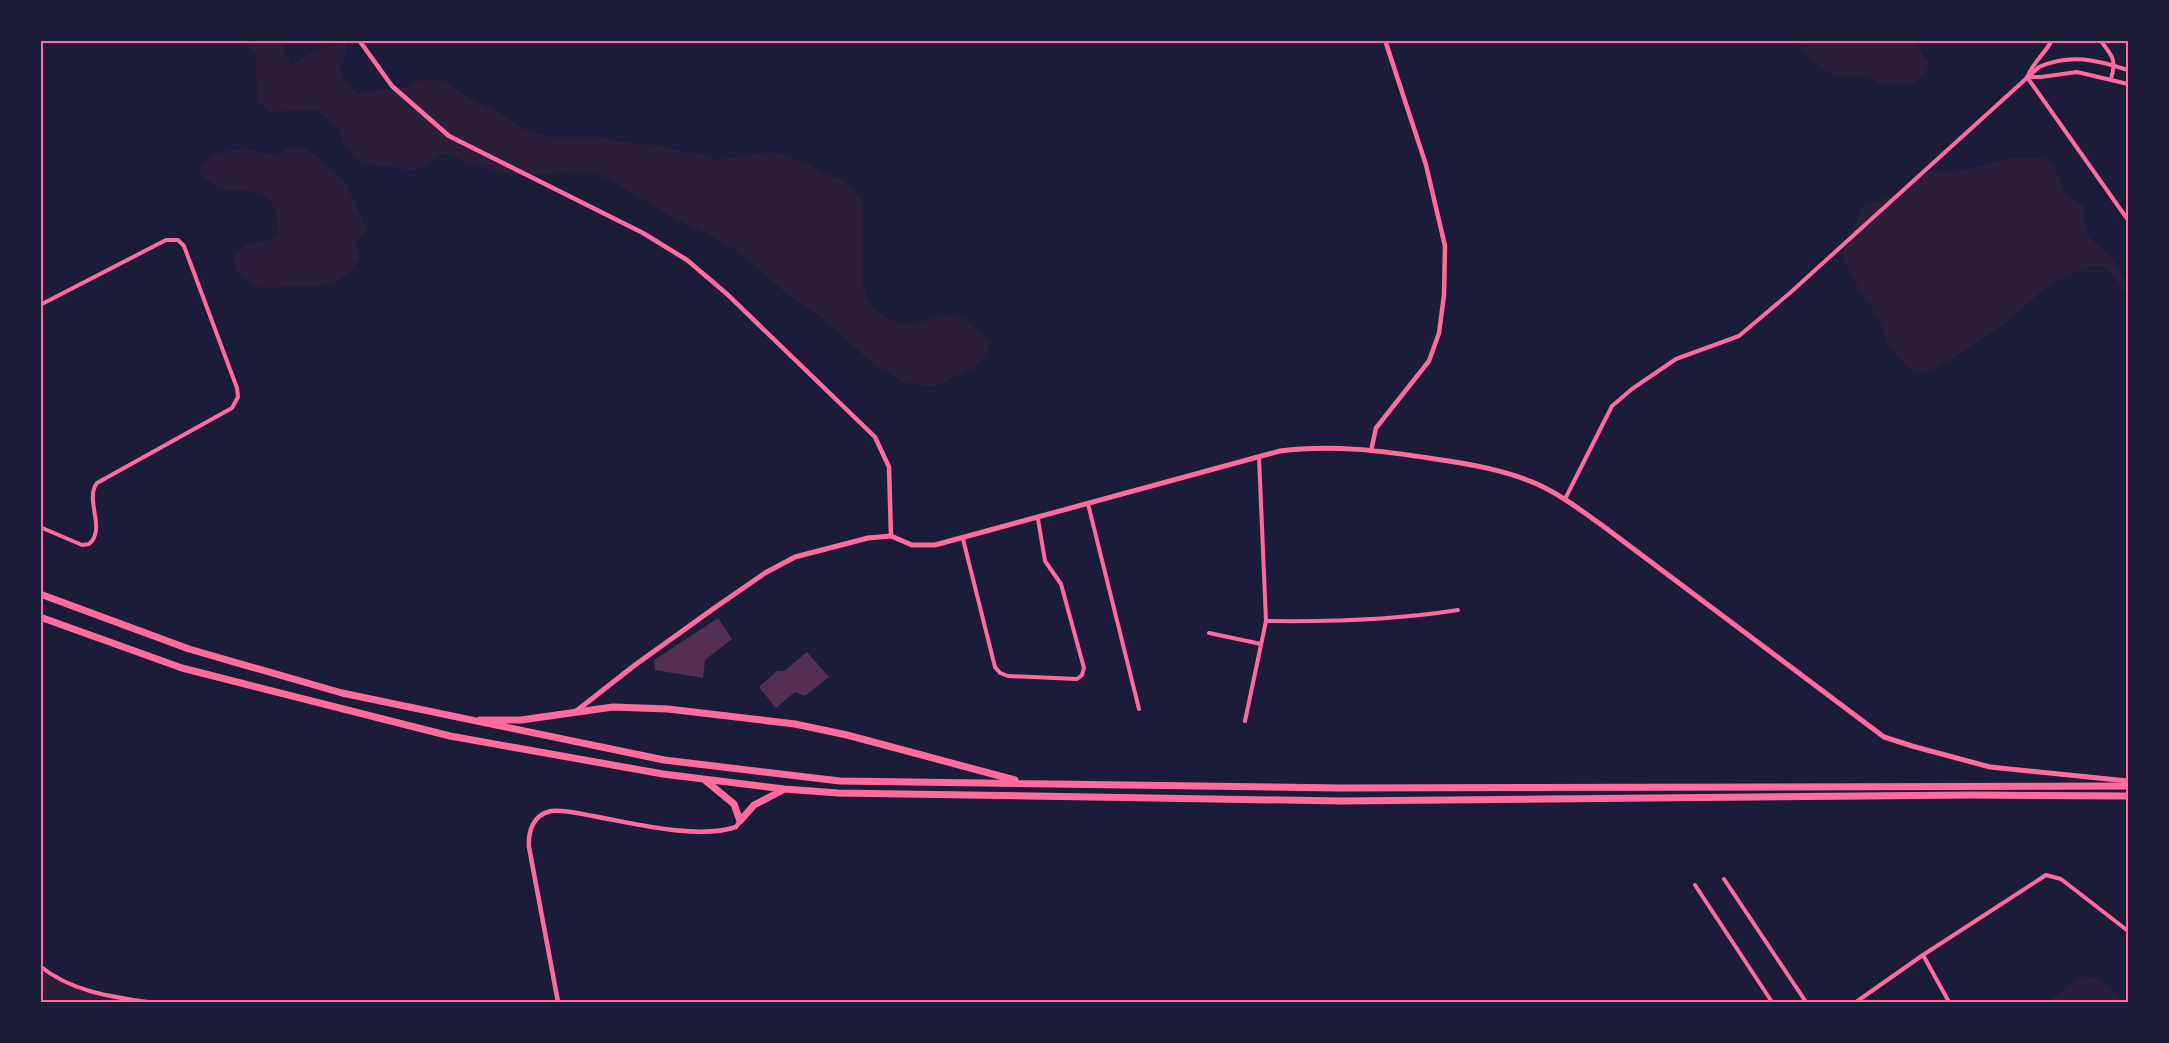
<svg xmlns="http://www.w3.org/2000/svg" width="2169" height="1043" viewBox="0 0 2169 1043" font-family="'Source Sans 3',sans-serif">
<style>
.green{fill:#2a1e3b}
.building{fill:#542f53}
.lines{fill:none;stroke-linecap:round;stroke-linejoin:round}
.minor{stroke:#ff6b9d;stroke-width:4}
.tertiary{stroke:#ff6b9d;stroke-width:4.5}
.secondary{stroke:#ff6b9d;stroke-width:5}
.motorway{stroke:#ff6b9d;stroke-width:7}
.neatline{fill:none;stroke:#ff6b9d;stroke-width:2}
</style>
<rect width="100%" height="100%" fill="#1b1b3a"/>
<path class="green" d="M 240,41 L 286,41 L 284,52 L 291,65 L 315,51 L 346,42 L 346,57 L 339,69 L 345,82 L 357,93 L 403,88 L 417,81 L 434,79 L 448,84 L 474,101 L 504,115 L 523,129 L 537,134 L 552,137 L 600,137 L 635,144 L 656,145 L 703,155 L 717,160 L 769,152 L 784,155 L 812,166 L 823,173 L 843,180 L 855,191 L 863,202 L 863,283 L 867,299 L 875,310 L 899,324 L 914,324 L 945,315 L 964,318 L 990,342 L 985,356 L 974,368 L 934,387 L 901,382 L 889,371 L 875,366 L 825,320 L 782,290 L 746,257 L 708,234 L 669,216 L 620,185 L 594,172 L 577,171 L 528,175 L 511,174 L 464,162 L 454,156 L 442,154 L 416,171 L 364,163 L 352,155 L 344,144 L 339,129 L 316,110 L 269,112 L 257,101 L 256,55 L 245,42 Z
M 1798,41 L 1917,41 L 1922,53 L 1930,64 L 1923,76 L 1912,84 L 1879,84 L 1867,76 L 1834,76 L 1822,68 L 1806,54 Z
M 244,148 L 277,156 L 288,148 L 303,148 L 315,155 L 345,182 L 367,229 L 356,242 L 360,256 C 344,290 321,285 289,286 C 282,286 273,290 267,289 C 254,286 244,278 235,270 L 234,254 L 248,244 L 265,242 L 278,235 C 278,220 275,195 256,192 C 246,190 234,192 223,189 C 213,186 207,180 199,173 L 199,168 C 214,152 223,151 244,148 Z
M 2013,158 L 2047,159 L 2055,168 L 2064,192 L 2084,207 L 2084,223 L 2090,238 L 2111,257 L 2128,285 L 2128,296 L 2110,271 L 2101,266 L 2092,266 L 2050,284 L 2004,324 L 1952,359 L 1926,372 L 1915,372 L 1905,365 L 1889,345 L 1878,318 L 1851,276 L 1843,259 L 1845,244 L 1863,207 L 1899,193 L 1920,178 L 1931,172 L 1959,171 Z
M 41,969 L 70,986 L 109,995 L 119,1002 L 41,1002 Z
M 2083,976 C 2103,980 2109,985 2122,1001 L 2040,1002 L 2049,1000 Z"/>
<path class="building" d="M 718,618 L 732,639 L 705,660 L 703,678 L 655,670 L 654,660 Z
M 807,652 L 829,677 L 805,696 L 795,692 L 776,708 L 759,687 L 777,671 L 784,671 Z"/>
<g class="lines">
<path class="minor" d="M 2100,40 C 2112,55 2117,60 2111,79
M 2028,76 C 2033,62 2045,54 2052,40
M 2027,77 L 2128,220
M 2028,77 L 2041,77 L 2077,72 L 2128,84
M 40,305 L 166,240 L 178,240 L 184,246 L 237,388 L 238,397 L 232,408 L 97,483 C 84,500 107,529 89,544 L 82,545 L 40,527
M 1565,499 L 1612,406 L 1632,389 L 1676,359 L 1739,336 L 1791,292 L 2039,67 C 2070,53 2097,60 2128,70
M 1088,504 L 1139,709
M 963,539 L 995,667 L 1000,673 L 1008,676 L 1077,679 L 1082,675 L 1084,668 L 1061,584 L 1045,561 L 1038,519
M 1266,621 C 1330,622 1395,620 1458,610
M 1209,633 L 1261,644
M 1245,721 L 1266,621 L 1259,457
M 1724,879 L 1806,1002
M 1695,885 L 1772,1002
M 1923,955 L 1949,1002
M 40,966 C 70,991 111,997 148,1002
M 1856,1002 L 1923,955 L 2046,875 L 2061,879 L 2128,931"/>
<path class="tertiary" d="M 359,40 L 392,86 L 449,136 L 643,233 L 687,260 L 727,294 L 875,437 L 889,467 L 891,536
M 1371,451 L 1376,428 L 1429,361 L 1439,333 L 1444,295 L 1445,246 L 1426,165 L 1385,40
M 558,1002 L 529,847 C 528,831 533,815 551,811 C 564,809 580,814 593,816 C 633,823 697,840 736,827 L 740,821"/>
<path class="secondary" d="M 575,712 L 635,665 L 713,609 L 765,573 L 795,557 L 868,538 L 891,536 L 912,545 L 935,545 L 1280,451 C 1331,444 1384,451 1435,459 C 1470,464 1505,470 1537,484 C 1561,495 1582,511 1603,526 L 1884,737 L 1912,746 L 1990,767 L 2128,781"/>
<path class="motorway" d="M 40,594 L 189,649 L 342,693 L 664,760 L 840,781 L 1340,788 L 2128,786
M 40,617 L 182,668 L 450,736 L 663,774 L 784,789 L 838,793 L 1341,801 L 1971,795 L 2128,796
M 480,720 L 521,720 L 613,707 L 668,709 L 795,724 L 847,735 L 1015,780
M 706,781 L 734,804 L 740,821
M 740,821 L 754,805 L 783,790"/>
</g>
<rect width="2169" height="1043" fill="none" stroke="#1b1b3a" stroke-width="84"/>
<rect x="42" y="42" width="2085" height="959" class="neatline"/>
</svg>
